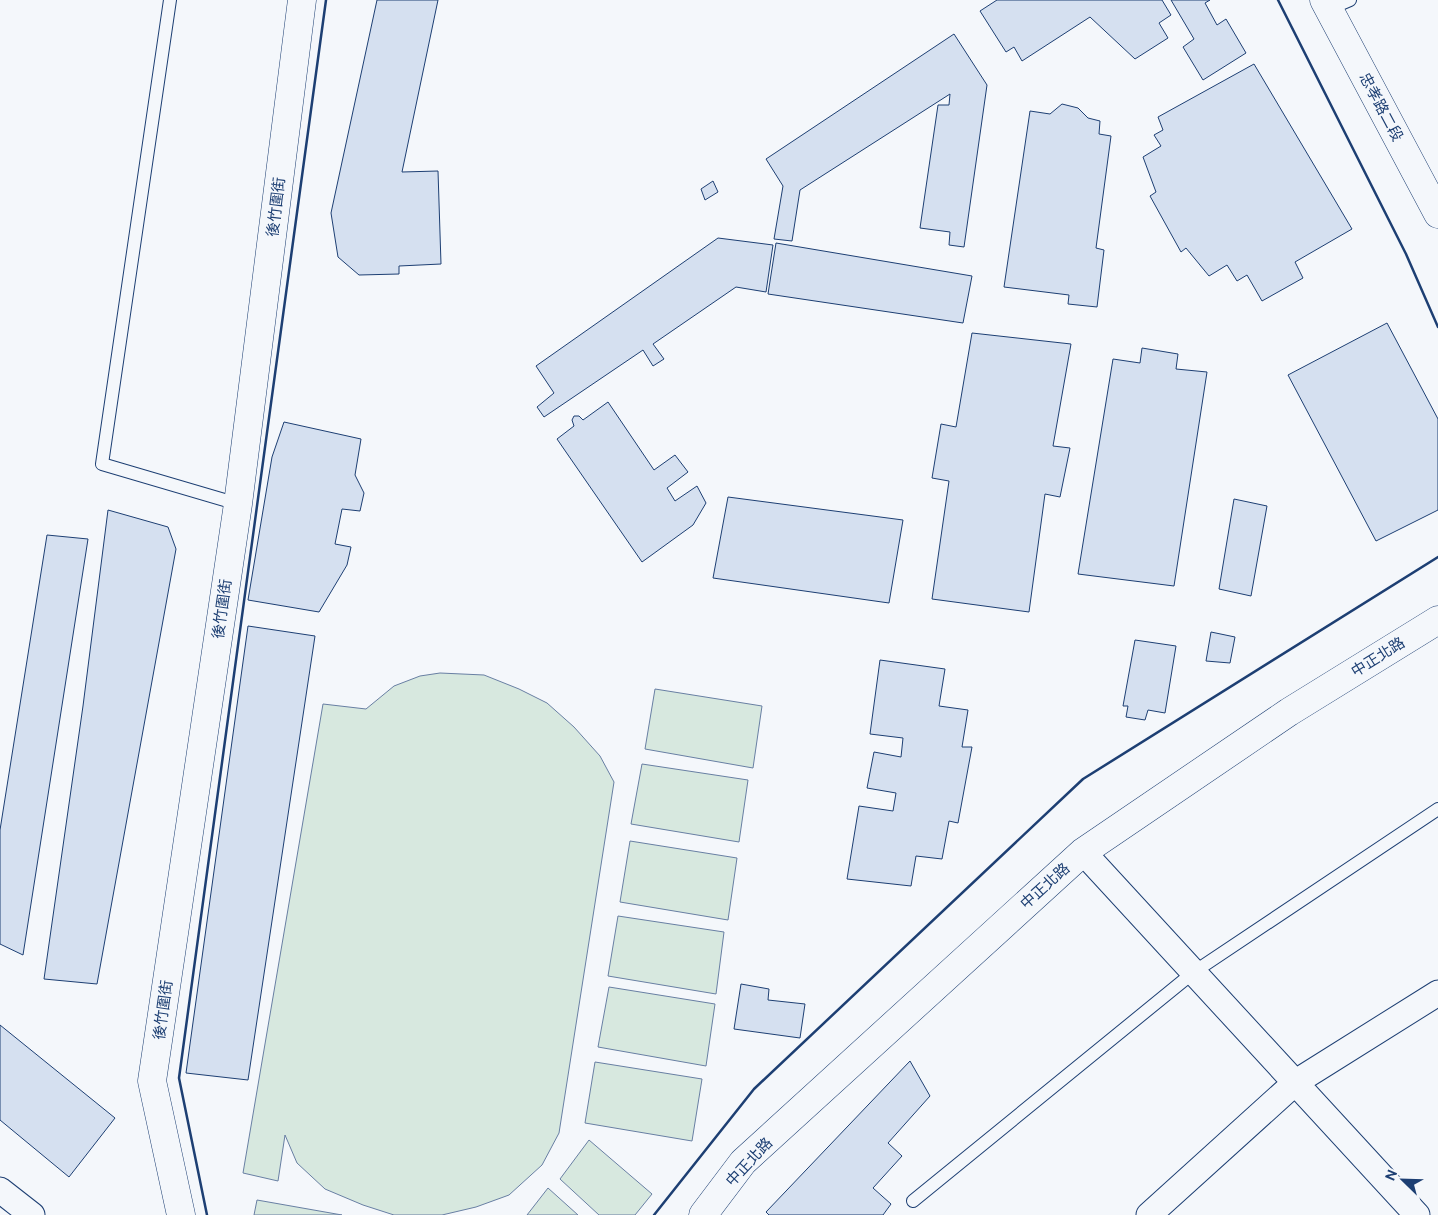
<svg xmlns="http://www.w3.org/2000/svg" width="1438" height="1215" viewBox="0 0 1438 1215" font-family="Ubuntu,'Noto Sans TC',sans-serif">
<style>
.green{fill:#d7e8df;stroke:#687fa3}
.building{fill:#d5e0f0;stroke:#1d3f73}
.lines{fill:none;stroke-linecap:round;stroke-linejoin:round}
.service-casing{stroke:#1d3f73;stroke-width:14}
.minor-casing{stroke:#1d3f73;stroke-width:27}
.tertiary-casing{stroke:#1d3f73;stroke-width:29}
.secondary-casing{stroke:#1d3f73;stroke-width:29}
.service{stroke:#f4f7fb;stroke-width:12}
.minor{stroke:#f4f7fb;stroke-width:25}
.tertiary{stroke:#f4f7fb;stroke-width:28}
.secondary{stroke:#f4f7fb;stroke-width:28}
.wall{stroke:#1d3f73;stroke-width:2.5}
.labels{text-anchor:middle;stroke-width:4;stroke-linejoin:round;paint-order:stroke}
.street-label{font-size:15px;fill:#1d3f73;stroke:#f4f7fb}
</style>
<rect width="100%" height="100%" fill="#f4f7fb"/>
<path class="green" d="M 440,673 L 484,675 L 519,689 L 547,703 L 574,727 L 600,756 L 614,782 L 559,1133 L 542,1165 L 509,1195 L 476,1207 L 442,1215 L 394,1215 L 363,1205 L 325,1189 L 297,1163 L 285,1135 L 278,1181 L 243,1173 L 323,704 L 366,709 L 394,686 L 420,676 Z
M 655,689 L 762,706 L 753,768 L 645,749 Z
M 642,764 L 748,780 L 739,842 L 631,824 Z
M 630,841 L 737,858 L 728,920 L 620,902 Z
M 618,916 L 724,932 L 716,994 L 608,976 Z
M 609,987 L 715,1004 L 706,1066 L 598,1047 Z
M 595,1062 L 702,1079 L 692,1141 L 585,1123 Z
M 589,1140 L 652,1194 L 635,1215 L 599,1215 L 560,1179 Z
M 548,1188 L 578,1215 L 527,1215 Z
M 257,1200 L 342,1215 L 254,1215 Z"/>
<path class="building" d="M 377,0 L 438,0 L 402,172 L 438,171 L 441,264 L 399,266 L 399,274 L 359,275 L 338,257 L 331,213 Z
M 997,0 L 1162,0 L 1171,15 L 1159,23 L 1168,38 L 1135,59 L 1090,17 L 1022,61 L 1014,47 L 1006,52 L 980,11 Z
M 1171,0 L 1210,0 L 1205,3 L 1217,25 L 1226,19 L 1246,53 L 1203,80 L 1183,47 L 1194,39 Z
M 954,34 L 987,85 L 964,247 L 949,245 L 950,232 L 920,228 L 938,105 L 949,105 L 950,94 L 800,190 L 792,241 L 774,239 L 783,186 L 766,159 Z
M 1254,64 L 1352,229 L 1295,262 L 1303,278 L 1262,301 L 1247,275 L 1237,281 L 1227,265 L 1209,276 L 1186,248 L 1181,252 L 1150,196 L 1156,192 L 1143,157 L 1161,146 L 1154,135 L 1163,130 L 1158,117 Z
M 1062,104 L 1078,108 L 1088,118 L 1100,121 L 1099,134 L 1111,136 L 1096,248 L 1104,250 L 1097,307 L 1068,304 L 1069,295 L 1004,287 L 1030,111 L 1050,114 Z
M 713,181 L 718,192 L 705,200 L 701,189 Z
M 718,238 L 773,245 L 766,292 L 736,287 L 653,344 L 664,359 L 653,366 L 643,350 L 544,417 L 537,407 L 554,393 L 536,366 Z
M 776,243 L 972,276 L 963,323 L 768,294 Z
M 1387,323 L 1438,419 L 1438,510 L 1376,541 L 1288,375 Z
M 972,333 L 1071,344 L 1053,446 L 1070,448 L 1060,497 L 1045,494 L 1029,612 L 932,599 L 949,481 L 932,478 L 941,424 L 956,427 Z
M 1142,348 L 1178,354 L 1176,369 L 1207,372 L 1174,586 L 1078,574 L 1113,359 L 1140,363 Z
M 608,402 L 654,470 L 675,455 L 688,472 L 667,488 L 675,501 L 697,486 L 706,503 L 693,525 L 642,562 L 557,439 L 574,426 L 572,420 L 574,416 L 579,416 L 583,420 Z
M 284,422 L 361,439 L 355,475 L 364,493 L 360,511 L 342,509 L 335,544 L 351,547 L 347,565 L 319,612 L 248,600 L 272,457 Z
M 728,497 L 903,520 L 889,603 L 713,578 Z
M 1234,499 L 1267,506 L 1251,596 L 1219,589 Z
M 108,510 L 168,527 L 176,549 L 97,984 L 44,979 L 83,706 Z
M 47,535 L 88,539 L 23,955 L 0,944 L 0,830 Z
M 248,626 L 315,636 L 248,1080 L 186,1073 Z
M 1211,632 L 1235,637 L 1230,663 L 1206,661 Z
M 1135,640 L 1176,646 L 1165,713 L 1148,710 L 1145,720 L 1126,717 L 1128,706 L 1123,706 Z
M 880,660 L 945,669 L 939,706 L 968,710 L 962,747 L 972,747 L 958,823 L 949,821 L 942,859 L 916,856 L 911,886 L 847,879 L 859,806 L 893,811 L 896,793 L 867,788 L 874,752 L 901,757 L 903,738 L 870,734 Z
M 741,984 L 769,989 L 768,1000 L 805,1004 L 800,1038 L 734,1029 Z
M 0,1025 L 115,1118 L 69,1177 L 0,1120 Z
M 910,1061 L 930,1096 L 888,1143 L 902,1156 L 873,1188 L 891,1204 L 883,1215 L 769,1215 L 766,1212 Z"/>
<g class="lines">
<g class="service-casing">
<path id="service" d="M 170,0 L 102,464 L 238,504
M 1329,9 L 1350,0
M 913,1201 L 1194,972 L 1438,809"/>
</g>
<g class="minor-casing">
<path id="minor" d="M 1083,852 L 1417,1215
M 0,1190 L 32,1215
M 1149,1215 L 1296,1082 L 1438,993"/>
</g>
<g class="tertiary-casing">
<path id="tertiary" d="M 1324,0 L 1438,214
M 181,1215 L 152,1081 L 238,504 L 302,0"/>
</g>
<g class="secondary-casing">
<path id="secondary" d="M 703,1215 L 743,1162 L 1083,852 L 1289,712 L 1438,620"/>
</g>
<use href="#service" class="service"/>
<use href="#minor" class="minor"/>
<use href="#tertiary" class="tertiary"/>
<use href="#secondary" class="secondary"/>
<path class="wall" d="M 1278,0 L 1406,254 L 1438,327
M 207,1215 L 179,1078 L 326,0
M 654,1215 L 754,1089 L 1083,779 L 1438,557"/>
</g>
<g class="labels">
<g class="street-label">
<text transform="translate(1381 107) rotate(62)" y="5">忠孝路二段</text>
<text transform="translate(276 207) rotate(-83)" y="5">後竹圍街</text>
<text transform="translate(222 609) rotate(-82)" y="5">後竹圍街</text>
<text transform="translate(1378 657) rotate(-32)" y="5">中正北路</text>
<text transform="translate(1045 886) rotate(-42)" y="5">中正北路</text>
<text transform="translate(163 1010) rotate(-82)" y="5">後竹圍街</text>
<text transform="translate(749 1162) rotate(-47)" y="5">中正北路</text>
</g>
</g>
<g transform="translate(1403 1180) rotate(293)" stroke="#f4f7fb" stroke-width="4" paint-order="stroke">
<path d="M0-4L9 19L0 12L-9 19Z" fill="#1d3f73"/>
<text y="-8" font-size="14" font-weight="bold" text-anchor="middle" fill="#1d3f73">N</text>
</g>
</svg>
